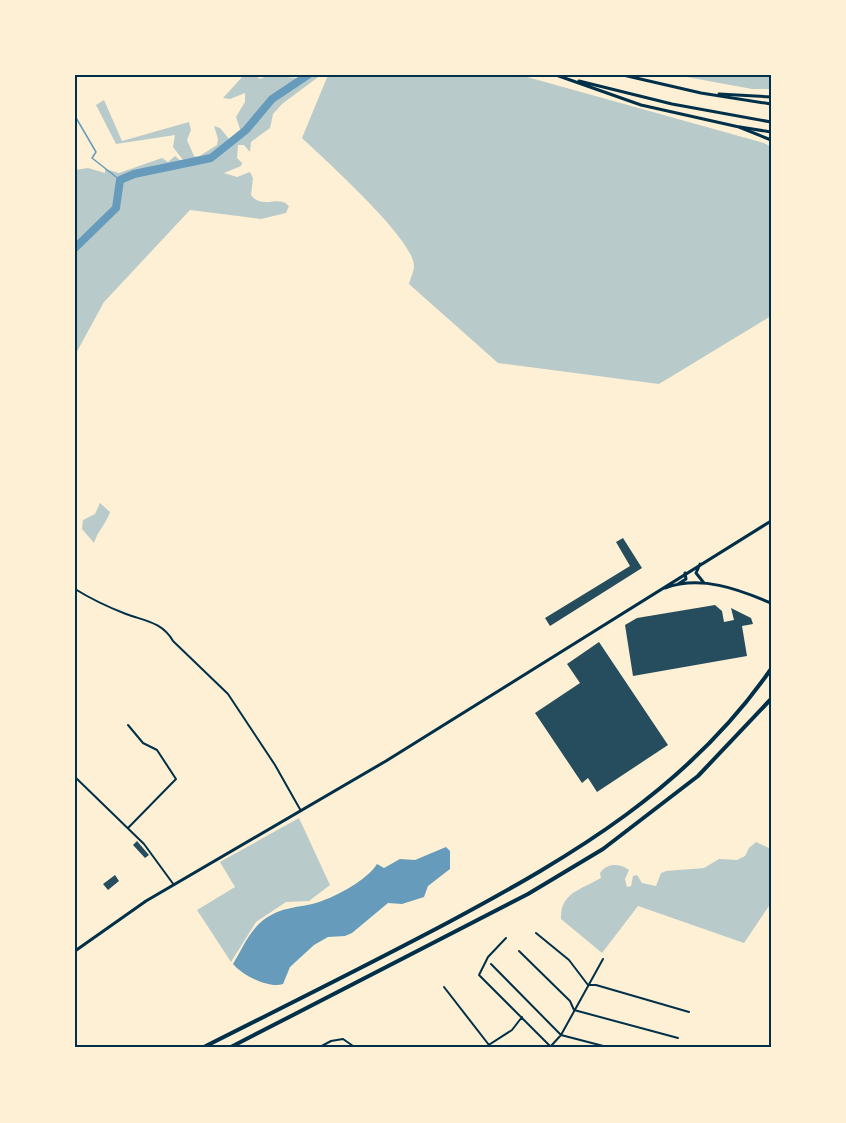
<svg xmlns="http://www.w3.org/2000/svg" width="846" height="1123" viewBox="0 0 846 1123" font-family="Rubik,sans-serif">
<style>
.green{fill:#b9caca}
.water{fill:#669bbc}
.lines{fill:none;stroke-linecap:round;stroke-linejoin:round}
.stream{stroke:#669bbc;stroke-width:1.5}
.river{stroke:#669bbc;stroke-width:8}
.building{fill:#264d5e}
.minor{stroke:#003049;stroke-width:2}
.secondary{stroke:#003049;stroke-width:3}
.primary{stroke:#003049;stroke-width:3}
.trunk{stroke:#003049;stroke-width:3}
.motorway{stroke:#003049;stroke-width:4}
.neatline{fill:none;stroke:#003049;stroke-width:2}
</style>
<rect width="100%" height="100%" fill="#fdf0d5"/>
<path class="green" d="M 244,75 L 254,75 L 260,79 L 269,75 L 296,78 L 321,75 L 282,104 L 273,114 L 270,128 L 251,142 L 250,152 L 244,145 L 238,145 L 237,158 L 242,163 L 241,166 L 224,173 L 237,177 L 250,172 L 253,178 L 251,195 C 262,210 278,194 289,206 L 286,213 L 261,219 L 190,210 L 104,302 L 75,355 L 75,170 L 88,168 L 105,173 L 105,169 L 119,173 L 162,158 L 168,162 L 175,156 L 182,162 L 183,160 L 173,147 L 175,135 L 116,144 L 96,105 L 104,100 L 122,141 L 189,122 L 191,130 L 187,140 L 194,156 L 198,157 L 217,145 L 218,139 L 214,126 L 220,128 L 229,139 L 242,135 L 236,117 L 245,102 L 245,93 L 230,99 L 223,98 Z
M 328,75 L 520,75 L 764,143 L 771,147 L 771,316 L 659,384 L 498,363 L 409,284 C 410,279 414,272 414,266 C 414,239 324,159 302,138 Z
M 676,75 L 771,75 L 771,89 L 752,89 Z
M 100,503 L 110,512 C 106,524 98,530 94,543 L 82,529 L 83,520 L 95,514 Z
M 299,818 L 330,885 L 309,901 L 286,902 L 256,922 L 231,962 L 197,910 L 235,887 L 220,862 Z
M 756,842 L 771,849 L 771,903 L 744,943 L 638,906 L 602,953 L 561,919 C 560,893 580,890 601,878 L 600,873 C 607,863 619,863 629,870 L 625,879 L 627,887 L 631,886 L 633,876 L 637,875 L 642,883 L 656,886 L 661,873 L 666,871 L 704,868 L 719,859 L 737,860 L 745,856 L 749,848 Z"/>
<path class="water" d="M 446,847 L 450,851 L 450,869 L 428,886 L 424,897 L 402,904 L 388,903 L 352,933 L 345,936 L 328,937 L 314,945 L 290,967 L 283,984 C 269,989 242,975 233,964 C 242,949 249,932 262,921 C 283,905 297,909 319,902 C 337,896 367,880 377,864 L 384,868 L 400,859 L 415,860 Z"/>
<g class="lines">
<path class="stream" d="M 75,116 L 96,152 L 92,158 L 120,180"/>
<path class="river" d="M 75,248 L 116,208 L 120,180 L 134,174 L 211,158 L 246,130 L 272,99 L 308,75"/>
</g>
<path class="building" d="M 623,538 L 642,568 L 550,626 L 545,618 L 630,566 L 616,542 Z
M 715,605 L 722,611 L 724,622 L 734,620 L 731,608 L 751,618 L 753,624 L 742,626 L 747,656 L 633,676 L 625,625 L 637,618 Z
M 599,642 L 668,745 L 597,792 L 588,778 L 582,783 L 535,713 L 580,683 L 567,664 Z
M 137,841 L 149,855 L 145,858 L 133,845 Z
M 115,875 L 119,881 L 108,890 L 103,884 Z"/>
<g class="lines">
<path class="minor" d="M 75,589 C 91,599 108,607 126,614 C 145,621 162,622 173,641 L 228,694 L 275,765 L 301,811
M 75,777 L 144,844 L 174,885
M 128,828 L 176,779 L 157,750 L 143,743 L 128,725
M 536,933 L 569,960 L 588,985 L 596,985 L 689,1012
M 506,938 L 488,957 L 479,975 L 552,1048
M 519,951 L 570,1001 L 574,1010 L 678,1038
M 491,964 L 561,1035 L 611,1048
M 444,987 L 489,1045
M 551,1046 L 561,1035 L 603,959
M 318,1048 L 331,1041 L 343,1039 L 356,1048
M 484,1048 L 512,1030 L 522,1017"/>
<path class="secondary" d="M 700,564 L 696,573 L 704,583
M 678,584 L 686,579 L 685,573
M 665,588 C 701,575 738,589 771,603
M 75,951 L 146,901 L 386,761 L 771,521"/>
<path class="primary" d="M 719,94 L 771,97
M 740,127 L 771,132"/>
<path class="trunk" d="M 556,75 L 641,105 L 739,127 L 771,140
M 623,75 L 701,93 L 771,104
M 579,81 L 672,104 L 771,122"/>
<path class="motorway" d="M 202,1048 C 285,1006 368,965 449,922 C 574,855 688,788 771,669
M 229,1048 L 528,894 L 603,849 L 698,776 L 771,699"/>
</g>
<rect width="846" height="1123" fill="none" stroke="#fdf0d5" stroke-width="153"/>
<rect x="76" y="76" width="694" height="970" class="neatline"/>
</svg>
